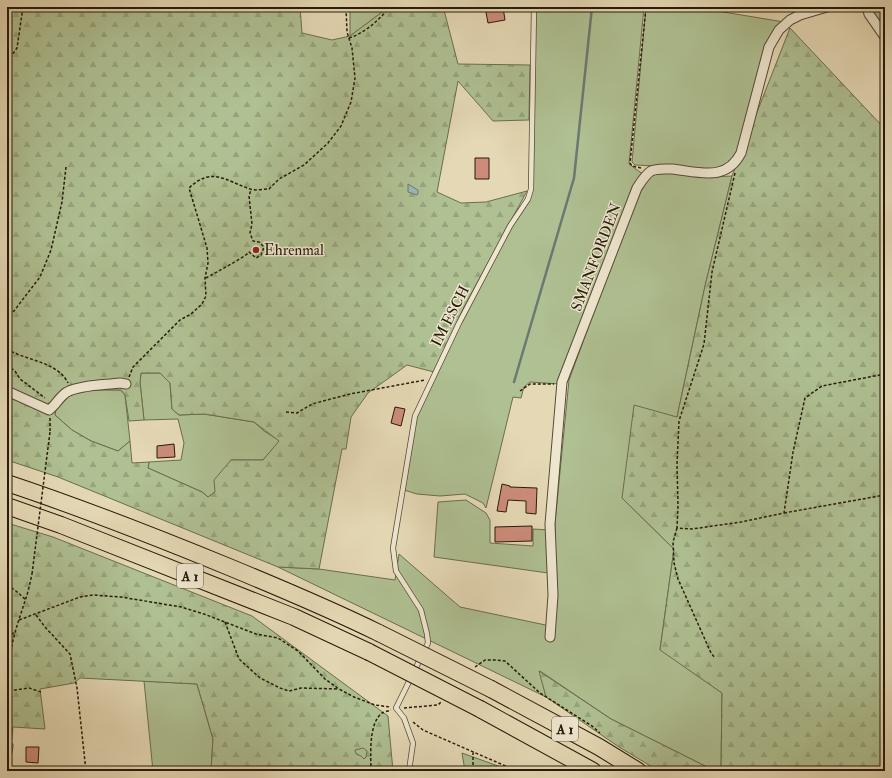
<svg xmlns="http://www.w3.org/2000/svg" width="892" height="778" viewBox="0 0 892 778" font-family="'IM FELL Double Pica',serif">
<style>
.grass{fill:#afc092;stroke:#6a6d4e}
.forest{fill:url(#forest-firs);stroke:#6a6d4e;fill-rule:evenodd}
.wetland{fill:url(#wetland-marsh);stroke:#6a6d4e}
.water{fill:url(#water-ripples);stroke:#6b7972}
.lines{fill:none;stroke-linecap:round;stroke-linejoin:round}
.stream{stroke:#6b7972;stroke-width:2.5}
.building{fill:#cd8c7b;stroke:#261a0a}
.service-casing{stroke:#564a35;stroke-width:6}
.minor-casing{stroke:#564a35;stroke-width:11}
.motorway-casing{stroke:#261a0a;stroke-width:18}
.path{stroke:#261a0a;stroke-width:1.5;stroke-dasharray:3 2;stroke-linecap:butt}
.service{stroke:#eee6cf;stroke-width:4.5}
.minor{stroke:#eee6cf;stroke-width:9}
.motorway{stroke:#e5d9b5;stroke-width:16}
.motorway-bridge-casing{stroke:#261a0a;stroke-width:18;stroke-linecap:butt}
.path-bridge{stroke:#261a0a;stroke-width:1.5;stroke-dasharray:3 2;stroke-linecap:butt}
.motorway-bridge{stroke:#e5d9b5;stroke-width:16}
.poi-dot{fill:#8f2418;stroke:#eee6cf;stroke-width:1.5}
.labels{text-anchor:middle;stroke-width:3;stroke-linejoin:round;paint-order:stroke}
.shield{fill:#eee6cf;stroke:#625745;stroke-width:1}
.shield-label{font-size:14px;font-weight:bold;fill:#261a0a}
.poi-label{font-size:15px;fill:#261a0a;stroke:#eee6cf;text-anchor:start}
.street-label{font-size:15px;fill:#261a0a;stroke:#eee6cf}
</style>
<defs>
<pattern id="forest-firs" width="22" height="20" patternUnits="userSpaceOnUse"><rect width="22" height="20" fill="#afc092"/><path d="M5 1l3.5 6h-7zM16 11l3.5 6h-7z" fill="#96a47d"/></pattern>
<pattern id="wetland-marsh" width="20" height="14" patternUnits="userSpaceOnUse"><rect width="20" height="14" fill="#afc092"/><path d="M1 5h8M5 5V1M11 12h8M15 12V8" fill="none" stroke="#96a47d"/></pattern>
<pattern id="water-ripples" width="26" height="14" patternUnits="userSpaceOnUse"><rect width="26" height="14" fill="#99b8b7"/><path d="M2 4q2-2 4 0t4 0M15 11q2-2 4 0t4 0" fill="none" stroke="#7d9593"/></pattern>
</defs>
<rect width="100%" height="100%" fill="#e5d9b5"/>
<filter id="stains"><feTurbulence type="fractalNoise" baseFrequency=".005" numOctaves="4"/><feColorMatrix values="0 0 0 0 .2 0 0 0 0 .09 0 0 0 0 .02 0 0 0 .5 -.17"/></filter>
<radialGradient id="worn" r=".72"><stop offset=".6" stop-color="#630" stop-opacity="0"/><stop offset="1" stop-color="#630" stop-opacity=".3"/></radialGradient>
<path class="grass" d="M 350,7 L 389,7 L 350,36 Z
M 535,7 L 644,7 L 629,164 L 644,175 L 560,384 L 530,382 L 524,387 L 521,398 L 513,397 L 486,508 L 483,503 L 465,494 L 440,496 L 417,494 L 404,490 L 416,417 L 460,325 L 511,228 L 529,200 Z
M 646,7 L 693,7 L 784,22 L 765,52 L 737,156 L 731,162 L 717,169 L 635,165 L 632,162 Z
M 659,172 L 669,172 L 712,177 L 732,176 L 705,286 L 677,417 L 622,498 L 674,549 L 660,649 L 722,693 L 721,771 L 715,771 L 611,719 L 540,671 L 546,697 L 278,567 L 319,569 L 395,580 L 399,554 L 460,607 L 555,627 L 555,523 L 569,380 L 640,186 L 649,177 Z
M 141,373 L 160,373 L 170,383 L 172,409 L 179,415 L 204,414 L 254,422 L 264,431 L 280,441 L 263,460 L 231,460 L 215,492 L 208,497 L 202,492 L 148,468 L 149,462 L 181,460 L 184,443 L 178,419 L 144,420 L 140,382 Z
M 90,390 L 121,390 L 125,395 L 130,441 L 118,451 L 91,441 L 72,430 L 55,415 C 57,394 73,392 90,390 Z
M 466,500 L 486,513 L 490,520 L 490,543 L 533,546 L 533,529 L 549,530 L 548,573 L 434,557 L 438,502 Z
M 144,681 L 197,684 L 213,739 L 211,771 L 153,771 Z
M 462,753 L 512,771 L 465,771 Z"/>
<path class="forest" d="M 7,7 L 300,7 L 302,33 L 332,40 L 350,36 L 389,7 L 454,7 L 444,10 L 458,64 L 530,65 L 529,120 L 493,121 L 458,81 L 437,192 L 461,203 L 486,202 L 527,191 L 464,307 L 434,372 L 407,365 L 368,393 L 351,417 L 346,449 L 342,449 L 319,569 L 278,567 L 58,477 L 7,460 ZM 141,373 L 160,373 L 170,383 L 172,409 L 179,415 L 204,414 L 254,422 L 279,441 L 263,460 L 231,460 L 214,480 L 215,492 L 208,497 L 202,492 L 148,468 L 149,462 L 132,463 L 130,441 L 118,451 L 91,441 L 72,430 L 55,415 C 57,384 100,390 121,390 L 125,395 L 129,421 L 144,420 L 140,382 Z
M 872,7 L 885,7 L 885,31 L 874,16 Z
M 790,28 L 885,129 L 885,771 L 721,771 L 722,693 L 660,650 L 674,549 L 622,498 L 634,405 L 677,417 L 705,286 L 732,176 Z
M 7,523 L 53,537 L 252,616 L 388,716 L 393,771 L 211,771 L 213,739 L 197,684 L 80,678 L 74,683 L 40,689 L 45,729 L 13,727 L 9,764 L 7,771 Z
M 539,671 L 611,719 L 715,771 L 659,771 L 619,747 L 546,697 Z"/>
<path class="wetland" d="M 363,748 L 367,751 L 366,757 L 364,759 L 361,756 L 356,754 L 355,750 Z"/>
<path class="water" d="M 408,184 L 418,190 L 418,194 L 417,195 L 408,192 Z"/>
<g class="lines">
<path class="stream" d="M 514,382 L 574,178 L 592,7"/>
</g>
<path class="building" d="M 485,7 L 503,7 L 505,20 L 488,23 Z
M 475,158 L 489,158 L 489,179 L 475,179 Z
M 395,407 L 405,409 L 401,426 L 391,423 Z
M 174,444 L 175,457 L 157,458 L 157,446 Z
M 502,484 L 510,486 L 510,487 L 537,488 L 536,514 L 526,513 L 526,501 L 508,500 L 506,512 L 497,511 Z
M 532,526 L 532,541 L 495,542 L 495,527 Z
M 26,747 L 39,747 L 38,763 L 26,762 Z"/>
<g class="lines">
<g class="service-casing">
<path id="service" d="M 409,771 L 413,743 L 404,718 L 396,708 L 428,643 L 427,634 L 421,610 L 396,571 L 393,548 L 415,416 L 459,323 L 510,226 L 528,199 L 531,189 L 534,7"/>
</g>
<g class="minor-casing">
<path id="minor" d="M 867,7 L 869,14 L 885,37
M 7,391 L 49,410 C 56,405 59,397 67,392 C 80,385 105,385 120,383 L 126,384
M 550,637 L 553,595 L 550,524 L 562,382 L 637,188 C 641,182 645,175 651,171 C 657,168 665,169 672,169 C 700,172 726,182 741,153 L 769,47 L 779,30 L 790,20 L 800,15 L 827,7
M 7,752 L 8,746"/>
</g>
<g class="motorway-casing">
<path id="motorway" d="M 7,483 C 82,508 156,537 229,567 C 280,588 330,609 379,633
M 7,506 L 61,525 L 294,617 L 369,652
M 491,689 L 599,747 L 638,771
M 480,709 L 593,771"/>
</g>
<path class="path" d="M 882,17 L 885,20
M 349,38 C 365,33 379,20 390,7
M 7,47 L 11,57
M 7,62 L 17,48 L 23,7
M 641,168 L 632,166 L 630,163 L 646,7
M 735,173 L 712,272 L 704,344 L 679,421 L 677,464 L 678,505 L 677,528 L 692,529 L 741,522 L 784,513 L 793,452 L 805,398 L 822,386 L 885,374
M 206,278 C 213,274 247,256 249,252 L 256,258 L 261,255 L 264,247 L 259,242 L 253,241 L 250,233 L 252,224 L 249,196 L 251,190
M 7,320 L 40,277 L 51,250 L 62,202 L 66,167
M 7,349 C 26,361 57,361 68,383
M 7,365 L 15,371 L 20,379 L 45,398
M 129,377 L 133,367 L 180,320 L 191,314 L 202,304 L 206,296 L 205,278 L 208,263 L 207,248 L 189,188 C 212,166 226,181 250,189 C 255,191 263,189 269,189 L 279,179 L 304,165 L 328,143 L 341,126 L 351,102 L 355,78 L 352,48 L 347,32 L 346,7
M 520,391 L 530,384 L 554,384
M 286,412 L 297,413 L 312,404 L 350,394 L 425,380
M 50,418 L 50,432
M 784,513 L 885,495
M 677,528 L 673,542 L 674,563 L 678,579 L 711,653 L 715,658
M 7,585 L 16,591 L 26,600
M 36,615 L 45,627 L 70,654 L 77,688 L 86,771
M 19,620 L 80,597 L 93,595 L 121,597 L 181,607 L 204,614 L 256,634 L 278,638 L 298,651 L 325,679 L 339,689 L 354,697 L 375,705 L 390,707
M 225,622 L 239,659 L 260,678 L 280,688 L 289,691 L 301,688 L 339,689
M 7,636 L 14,633
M 475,667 L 485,660 L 495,660 L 505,661 L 540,693 L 592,726 L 600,733
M 9,691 L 29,688 L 41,692
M 404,708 L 438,705 L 441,702
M 413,722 L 423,730 L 517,771
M 9,737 C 13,711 7,684 10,658 C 12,638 19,620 25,601 C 28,593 30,583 32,574
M 473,752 L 473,771
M 371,771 C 371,756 368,724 382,713 C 384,712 388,711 391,710"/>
<use href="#service" class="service"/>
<use href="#minor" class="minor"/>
<use href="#motorway" class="motorway"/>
<g class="motorway-bridge-casing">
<path id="motorway-bridge" d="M 379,633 L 491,689
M 369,652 L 480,709"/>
</g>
<path class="path-bridge" d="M 32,574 L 50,432"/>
<use href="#motorway-bridge" class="motorway-bridge"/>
</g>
<circle class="poi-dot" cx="256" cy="250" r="4"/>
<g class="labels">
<g class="shield">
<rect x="177" y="564" width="26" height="24" rx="3"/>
<rect x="552" y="717" width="26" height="24" rx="3"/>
</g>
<g class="shield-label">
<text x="190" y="581">A 1</text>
<text x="565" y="734">A 1</text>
</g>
<g class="poi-label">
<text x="264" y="255">Ehrenmal</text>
</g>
<g class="street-label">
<text transform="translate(596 257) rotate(-69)" y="5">SMANFORDEN</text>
<text transform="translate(450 316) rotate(-63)" y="5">IM ESCH</text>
</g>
</g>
<rect width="892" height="778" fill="none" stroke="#e5d9b5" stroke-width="24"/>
<rect x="8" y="8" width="876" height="762" fill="none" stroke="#261a0a" stroke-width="2"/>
<rect x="12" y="12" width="868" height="754" fill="none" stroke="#261a0a"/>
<rect width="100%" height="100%" filter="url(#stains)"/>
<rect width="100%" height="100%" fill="url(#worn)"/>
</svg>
